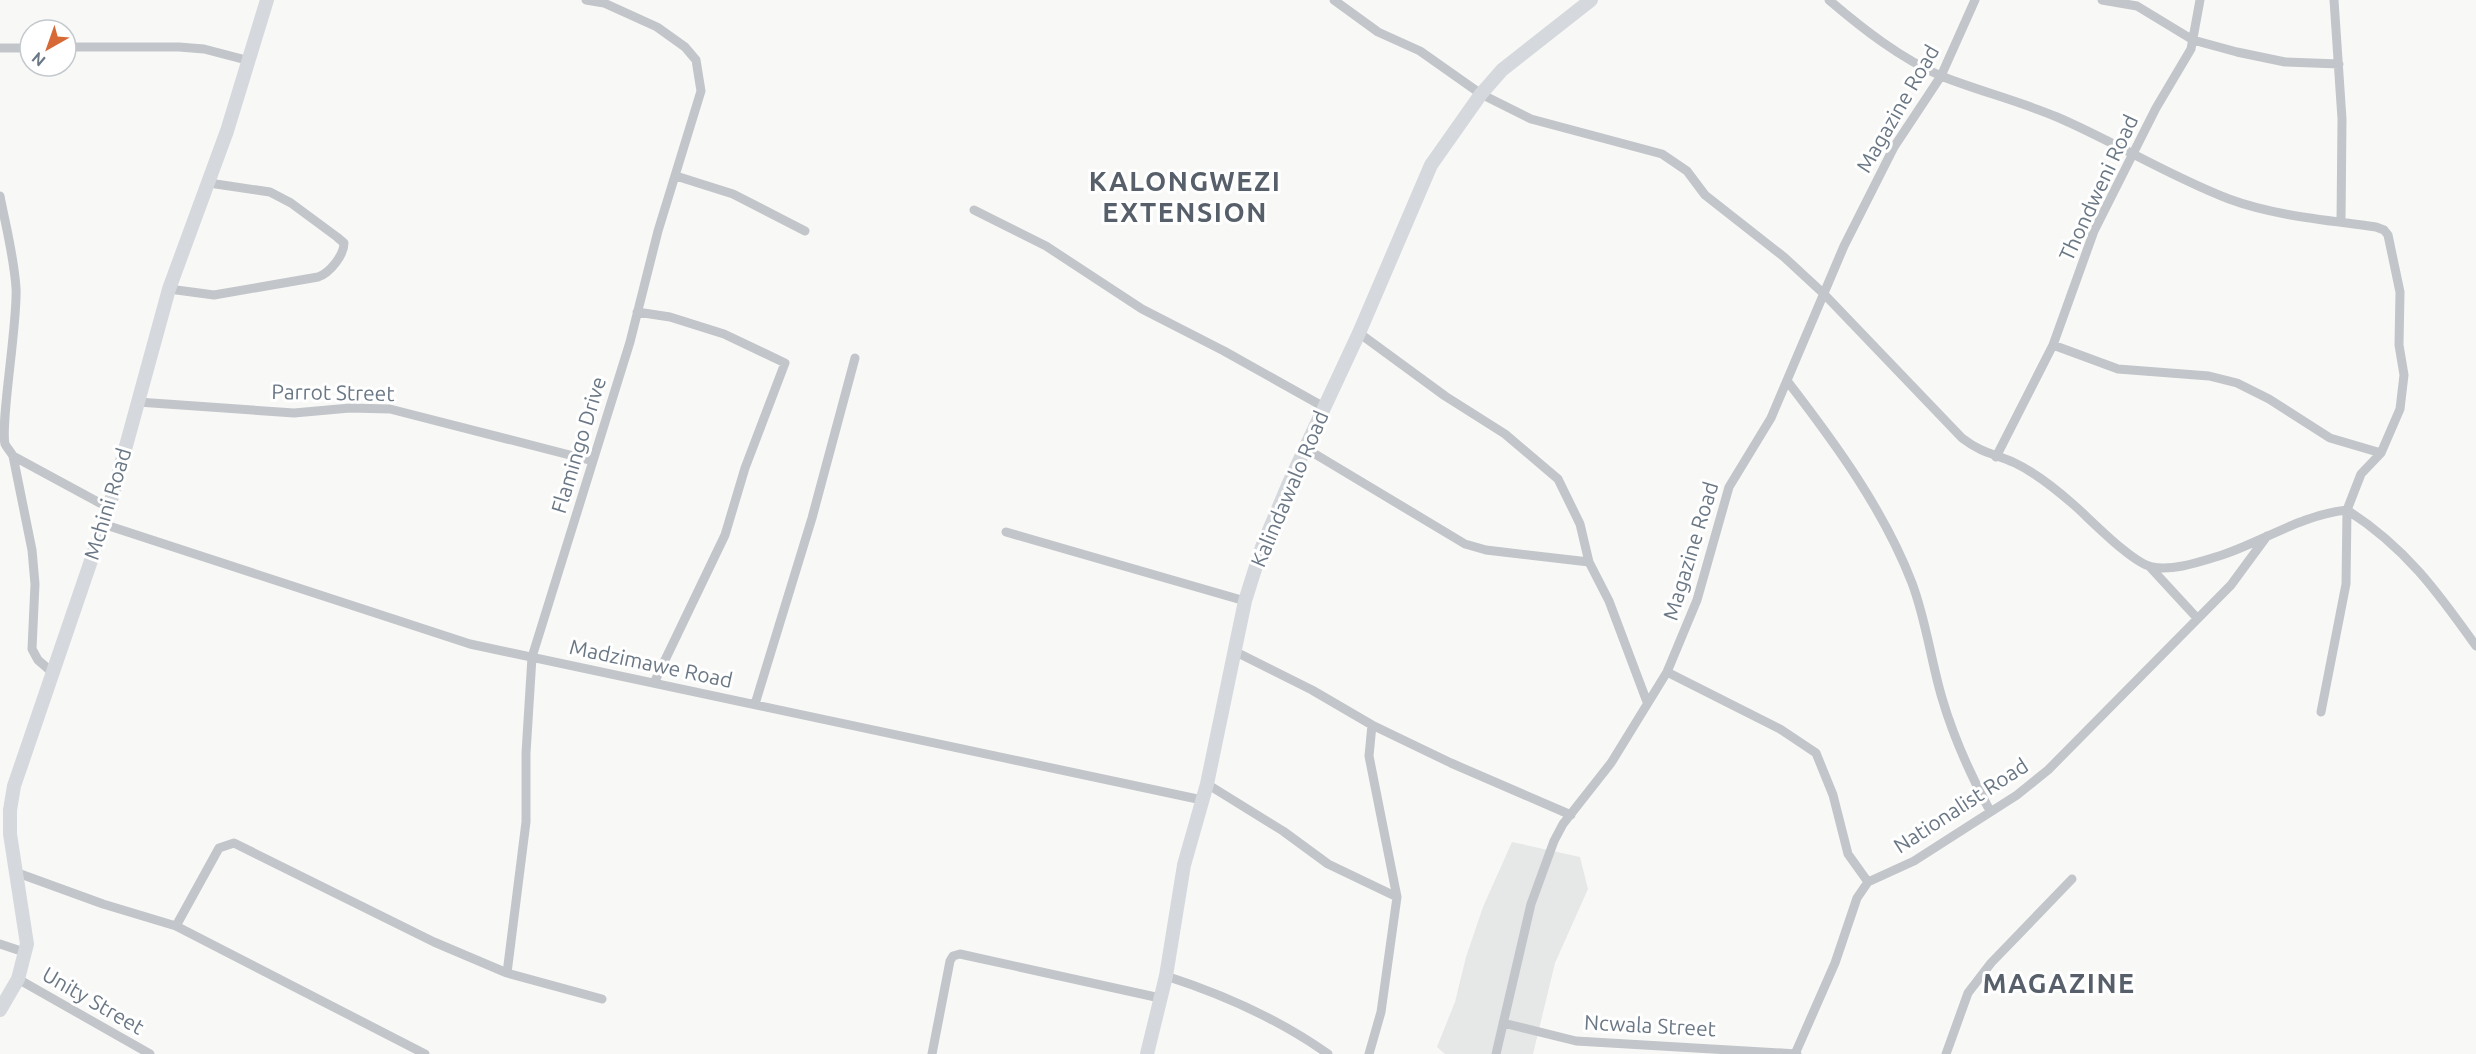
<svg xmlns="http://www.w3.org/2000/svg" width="2476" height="1054" viewBox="0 0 2476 1054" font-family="Ubuntu,sans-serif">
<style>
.built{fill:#e6e7e7}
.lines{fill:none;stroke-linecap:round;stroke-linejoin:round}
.street{stroke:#c2c5c9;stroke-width:9}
.secondary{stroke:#d5d9dd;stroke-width:14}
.labels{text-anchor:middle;stroke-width:6;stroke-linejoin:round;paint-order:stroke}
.street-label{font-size:21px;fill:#6a7785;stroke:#fff}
.district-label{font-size:27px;font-weight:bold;letter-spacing:1.5px;fill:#57606a;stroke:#fff}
</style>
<rect width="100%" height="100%" fill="#f8f8f6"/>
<path class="built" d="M 1512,842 L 1580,857 L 1588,889 L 1555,963 L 1533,1054 L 1445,1054 L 1437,1047 L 1455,1002 L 1466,957 L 1483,907 Z"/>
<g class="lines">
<path class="street" d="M 1334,0 L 1378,32 L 1420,51 L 1481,94 L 1531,119 L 1662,154 L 1687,171 L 1705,195 L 1784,257 L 1824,294 L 1962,438 C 1983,454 1993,453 2015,463 C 2036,473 2057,490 2074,505 C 2091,520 2132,563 2152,567 C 2174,571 2199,562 2219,556 C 2263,542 2300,515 2347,510 C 2405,547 2437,591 2476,646
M 1829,0 C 1863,29 1900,58 1941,76 C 1979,91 2019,101 2057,117 C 2115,142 2169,176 2229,199 C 2275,216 2327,220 2376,227 L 2384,230 L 2388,235 L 2400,292 L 2399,345 L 2404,375 L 2400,409 L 2381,453 L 2361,474 L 2347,510 L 2346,584 L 2321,712
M 2102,0 L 2137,6 L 2193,40 L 2237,52 L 2285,62 L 2339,64
M 2334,0 L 2342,119 L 2341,222
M 66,47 L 179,47 L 204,49 L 250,61
M 0,48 L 30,48
M 676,176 L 733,194 L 805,231
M 0,196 C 6,227 14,257 16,288 C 18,322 0,423 5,444 C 7,448 11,452 13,456 L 32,550 L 35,584 L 32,649 L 38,660 L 53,673
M 974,210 L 1046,246 L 1142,309 L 1224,351 L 1324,407
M 169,289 L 214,295 L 318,277 C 330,273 344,255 344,243 L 337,237 L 291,203 L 270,192 L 209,183
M 637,312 L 670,317 L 724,334 L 785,363 L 745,468 L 725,535 L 654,683
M 1359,333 L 1445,396 L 1505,434 L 1558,479 L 1580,524 L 1589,562 L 1609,601 L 1647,702
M 2053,345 L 2118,369 L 2209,376 L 2237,383 L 2269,399 L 2330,438 L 2381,453
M 1788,382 C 1835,443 1884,510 1912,583 C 1926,620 1931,661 1942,698 C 1954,739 1970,774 1990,811
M 138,402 L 294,413 L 350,408 L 390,409 L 593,461
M 1305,448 L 1465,544 L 1486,550 L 1589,562
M 13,456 L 109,508
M 1996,457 L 2053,345 L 2094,231 L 2156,108 L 2191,49 L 2200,0
M 103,524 L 470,644 L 1202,800
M 1006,532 L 1245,601
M 2150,567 L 2197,618
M 1234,651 L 1312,690 L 1372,725 L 1451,763 L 1571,815
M 1667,672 L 1780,729 L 1816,753 L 1833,795 L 1848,854 L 1868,882
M 755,704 L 812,518 L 855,358
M 1207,784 L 1283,831 L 1328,864 L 1397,897
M 15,872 L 103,904 L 176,926 L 425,1054
M 176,926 L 219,848 L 234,843 L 434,942 L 507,973 L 602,999
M 0,944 L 24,952
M 507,973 L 526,822 L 526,753 L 532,657 L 630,342 L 658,231 L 701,91 L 696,60 L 685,47 L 657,27 L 604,3 L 586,0
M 1166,976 C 1222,994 1280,1020 1328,1054
M 18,979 L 150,1054
M 1503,1023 L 1576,1041 L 1797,1054
M 932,1054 L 950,961 L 953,956 L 960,954 L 1160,998
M 1369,1054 L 1381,1012 L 1397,897 L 1369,756 L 1372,725
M 1496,1054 L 1531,904 L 1554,841 L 1563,824 L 1611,763 L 1667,672 L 1697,600 L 1729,487 L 1771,418 L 1844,246 L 1894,147 L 1941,76 L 1975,0
M 1795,1054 L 1835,963 L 1857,898 L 1868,882 L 1914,861 L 2017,795 L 2048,770 L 2231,585 L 2267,536
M 1946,1054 L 1968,993 L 1991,963 L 2072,879"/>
<path class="secondary" d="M 0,1010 L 18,979 L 27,944 L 10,834 L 10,810 L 14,786 L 109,508 L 169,289 L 227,131 L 267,0
M 1147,1054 L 1166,976 L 1184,865 L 1207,784 L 1245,601 L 1262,547 L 1289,483 L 1359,333 L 1431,165 L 1481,94 L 1502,70 L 1591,0"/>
</g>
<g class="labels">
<g class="street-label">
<text transform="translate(1898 109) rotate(-60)" y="7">Magazine Road</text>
<text transform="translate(2099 188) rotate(-65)" y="7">Thondweni Road</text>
<text transform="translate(333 393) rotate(1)" y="7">Parrot Street</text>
<text transform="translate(579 445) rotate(-73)" y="7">Flamingo Drive</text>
<text transform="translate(1290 489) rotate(-67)" y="7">Kalindawalo Road</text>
<text transform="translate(108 504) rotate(-73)" y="7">Mchini Road</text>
<text transform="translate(1691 551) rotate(-73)" y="7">Magazine Road</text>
<text transform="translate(651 664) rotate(12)" y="7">Madzimawe Road</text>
<text transform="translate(1961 806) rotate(-33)" y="7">Nationalist Road</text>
<text transform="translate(93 1001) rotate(30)" y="7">Unity Street</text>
<text transform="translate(1650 1026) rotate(3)" y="7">Ncwala Street</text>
</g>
<g class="district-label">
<text x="1185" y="191">KALONGWEZI<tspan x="1185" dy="31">EXTENSION</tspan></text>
<text x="2059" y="993">MAGAZINE</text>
</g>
</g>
<g transform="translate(48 48) rotate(220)"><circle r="28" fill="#ffffff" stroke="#c3c9ce" stroke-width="1.5"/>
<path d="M0-4.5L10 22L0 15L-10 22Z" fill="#d76937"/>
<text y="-9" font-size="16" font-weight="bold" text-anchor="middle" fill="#6a7785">N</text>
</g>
</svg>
